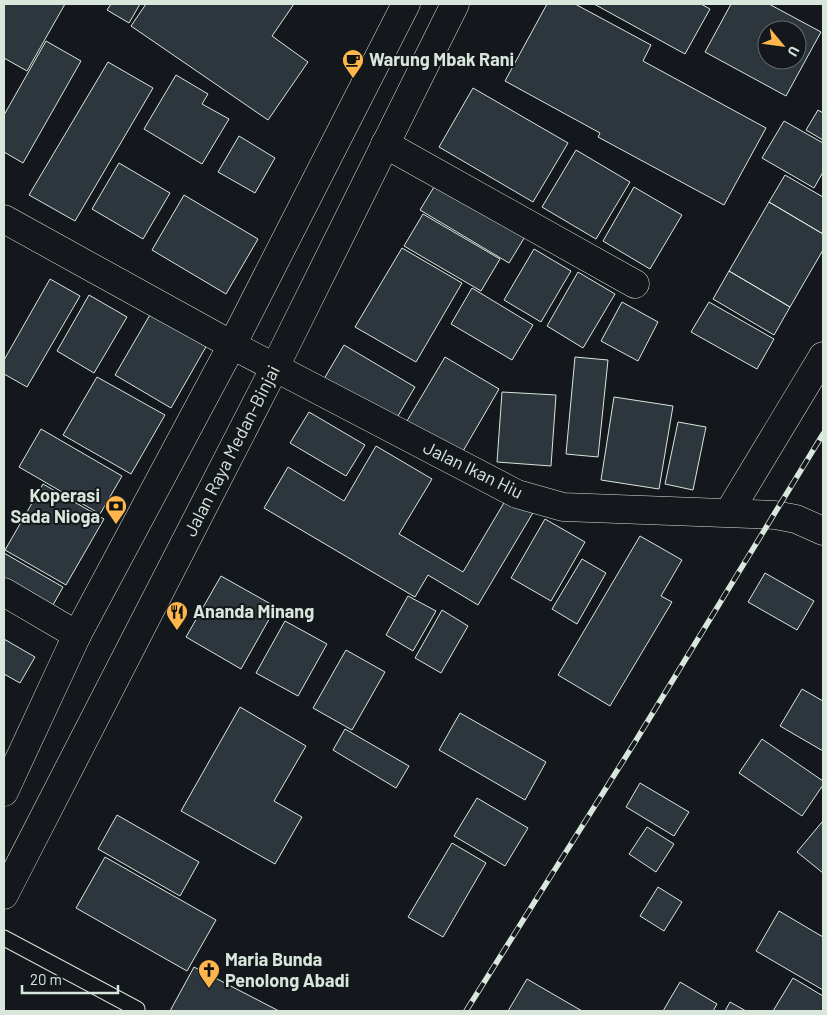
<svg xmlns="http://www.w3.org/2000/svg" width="827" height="1015" viewBox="0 0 827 1015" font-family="Barlow,sans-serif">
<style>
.building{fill:#2c363c;stroke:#d8e6dc;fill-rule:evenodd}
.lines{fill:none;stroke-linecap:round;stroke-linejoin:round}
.service-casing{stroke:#d8e6dc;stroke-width:17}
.minor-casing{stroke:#d8e6dc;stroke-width:29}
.tertiary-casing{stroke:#d8e6dc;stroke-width:29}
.primary-casing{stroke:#d8e6dc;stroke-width:29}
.service{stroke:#14181c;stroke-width:15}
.minor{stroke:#14181c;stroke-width:28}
.tertiary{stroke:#14181c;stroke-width:28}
.primary{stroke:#14181c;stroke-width:28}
.rail-casing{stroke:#d8e6dc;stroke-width:5.5}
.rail{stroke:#14181c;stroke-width:4;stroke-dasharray:11;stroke-linecap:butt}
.labels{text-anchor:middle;stroke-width:4;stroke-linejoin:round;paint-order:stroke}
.poi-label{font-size:18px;font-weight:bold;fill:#d8e6dc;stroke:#14181c;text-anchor:start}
.street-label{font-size:18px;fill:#d8e6dc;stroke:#14181c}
</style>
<rect width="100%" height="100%" fill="#14181c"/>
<path class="building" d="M 4,4 L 65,4 L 27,71 L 4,58 Z
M 111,4 L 140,4 L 129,23 L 107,10 Z
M 146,4 L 294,4 L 272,36 L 308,62 L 268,120 L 131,26 Z
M 547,4 L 575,4 L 651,45 L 643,61 L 766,128 L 724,205 L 598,137 L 600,133 L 505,81 Z
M 594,4 L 701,4 L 710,9 L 685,54 Z
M 731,4 L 769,4 L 821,32 L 786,96 L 705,52 ZM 767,30 L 797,30 L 797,60 L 767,60 Z
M 46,41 L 81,61 L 23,163 L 4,152 L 4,115 Z
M 108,62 L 153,88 L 75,221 L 29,195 Z
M 176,75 L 208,94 L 202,104 L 229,119 L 202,164 L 144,129 Z
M 473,88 L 568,143 L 533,202 L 439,147 Z
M 818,110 L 823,113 L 823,140 L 806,130 Z
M 784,121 L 823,143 L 823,172 L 814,188 L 762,158 Z
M 239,136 L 275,158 L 255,193 L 218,172 Z
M 576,150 L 630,182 L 596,239 L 542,207 Z
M 119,163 L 170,193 L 143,239 L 92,209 Z
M 785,175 L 823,197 L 823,234 L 769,202 Z
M 437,182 L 526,235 L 509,263 L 420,210 Z
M 634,187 L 682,215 L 650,269 L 603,241 Z
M 184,195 L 258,239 L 226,294 L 152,250 Z
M 769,202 L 823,234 L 823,250 L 790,307 L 729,271 Z
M 423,214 L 500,259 L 481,291 L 404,246 Z
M 402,248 L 462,283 L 416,362 L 355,327 Z
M 534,249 L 571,271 L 541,322 L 504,300 Z
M 729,271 L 790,307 L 774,335 L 713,299 Z
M 578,272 L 615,294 L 583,348 L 547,326 Z
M 50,279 L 80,296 L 27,387 L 4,374 L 4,360 Z
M 472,288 L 533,325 L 512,360 L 451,324 Z
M 89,295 L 127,317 L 94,373 L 57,351 Z
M 622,302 L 658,322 L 638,361 L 601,341 Z
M 709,302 L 774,339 L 757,369 L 691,332 Z
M 151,313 L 207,345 L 171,408 L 115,375 Z
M 344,345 L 415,387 L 392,426 L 321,384 Z
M 445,357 L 499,389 L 459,458 L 404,426 Z
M 575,357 L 608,360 L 598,457 L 566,454 Z
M 97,377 L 165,415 L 131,474 L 63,435 Z
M 502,392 L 556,395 L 551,466 L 497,462 Z
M 614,397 L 673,406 L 659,489 L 601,480 Z
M 309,412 L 365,445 L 346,476 L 290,443 Z
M 678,422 L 706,427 L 693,490 L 665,484 Z
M 41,429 L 122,476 L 100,514 L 19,467 Z
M 376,446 L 432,479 L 399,534 L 463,572 L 508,496 L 534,511 L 478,605 L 428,575 L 415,597 L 264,508 L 288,467 L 344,501 Z
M 43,484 L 104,519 L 66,585 L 5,550 Z
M 545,519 L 585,542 L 551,601 L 511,578 Z
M 640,536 L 682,560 L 661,596 L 672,602 L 610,706 L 558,675 Z
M 4,553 L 63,587 L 48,614 L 4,589 Z
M 582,559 L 606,573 L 577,624 L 552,609 Z
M 765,573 L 814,601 L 797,630 L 748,602 Z
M 221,576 L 276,607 L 241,669 L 186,637 Z
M 408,596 L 436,611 L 413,651 L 386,635 Z
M 442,610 L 468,626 L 441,673 L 415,658 Z
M 285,621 L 327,644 L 298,696 L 256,673 Z
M 4,639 L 35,657 L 20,683 L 4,674 Z
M 346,650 L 385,672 L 352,730 L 313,708 Z
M 802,689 L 823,701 L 823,751 L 780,726 Z
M 240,707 L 306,746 L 274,801 L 302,817 L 275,864 L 181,811 Z
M 460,713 L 546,762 L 525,800 L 439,750 Z
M 345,729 L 409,766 L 396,788 L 333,750 Z
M 762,739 L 823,781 L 823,785 L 802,816 L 739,773 Z
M 640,783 L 689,812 L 674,836 L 626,807 Z
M 477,798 L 528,828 L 505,866 L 454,836 Z
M 117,815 L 199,862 L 180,896 L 98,849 Z
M 822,822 L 823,823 L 823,873 L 797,852 Z
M 647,827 L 674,844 L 656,872 L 629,854 Z
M 452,843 L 486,863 L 443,937 L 408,917 Z
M 105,857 L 216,920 L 187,971 L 76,908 Z
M 658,887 L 682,902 L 664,931 L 640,916 Z
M 779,911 L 823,937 L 823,990 L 756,951 Z
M 194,967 L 279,1011 L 170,1011 Z
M 793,978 L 823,996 L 823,1011 L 773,1011 Z
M 527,979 L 582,1011 L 508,1011 Z
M 680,982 L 717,1004 L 713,1011 L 663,1011 Z
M 730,1002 L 746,1011 L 725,1011 Z"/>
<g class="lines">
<g class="service-casing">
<path id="service" d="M 4,938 L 137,1009"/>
</g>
<g class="minor-casing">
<path id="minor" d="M 385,144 L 635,284
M 4,219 L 232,345
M 729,512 L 823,356
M 4,592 L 77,635"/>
</g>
<g class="tertiary-casing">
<path id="tertiary" d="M 232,345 L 517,494 L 563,507 L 775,515 L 796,519 L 823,531"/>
</g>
<g class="primary-casing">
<path id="primary" d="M 4,792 L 77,635 L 232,345 L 406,4
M 4,895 L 275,367 L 455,4"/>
</g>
<use href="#service" class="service"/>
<use href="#minor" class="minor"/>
<use href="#tertiary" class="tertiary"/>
<use href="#primary" class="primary"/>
<g class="rail-casing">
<path id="rail" d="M 466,1011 L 635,742 L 823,434"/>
</g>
<use href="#rail" class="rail"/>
</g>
<defs>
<g id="cafe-pin" transform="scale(1.125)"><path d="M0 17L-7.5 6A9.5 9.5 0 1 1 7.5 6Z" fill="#ffb74d" stroke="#14181c"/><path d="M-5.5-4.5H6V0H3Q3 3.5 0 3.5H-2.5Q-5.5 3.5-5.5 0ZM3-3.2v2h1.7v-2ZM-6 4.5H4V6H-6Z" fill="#111"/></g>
<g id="bank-pin" transform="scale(1.125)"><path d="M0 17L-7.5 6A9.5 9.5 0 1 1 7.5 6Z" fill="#ffb74d" stroke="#14181c"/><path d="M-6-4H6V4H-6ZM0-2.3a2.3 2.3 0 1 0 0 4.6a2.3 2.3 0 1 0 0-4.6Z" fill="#111"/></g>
<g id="restaurant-pin" transform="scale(1.125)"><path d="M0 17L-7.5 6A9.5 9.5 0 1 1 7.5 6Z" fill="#ffb74d" stroke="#14181c"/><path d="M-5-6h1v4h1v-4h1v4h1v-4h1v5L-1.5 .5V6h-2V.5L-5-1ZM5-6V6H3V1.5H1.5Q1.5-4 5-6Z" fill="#111"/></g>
<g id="church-pin" transform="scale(1.125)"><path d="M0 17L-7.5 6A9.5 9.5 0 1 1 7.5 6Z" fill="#ffb74d" stroke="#14181c"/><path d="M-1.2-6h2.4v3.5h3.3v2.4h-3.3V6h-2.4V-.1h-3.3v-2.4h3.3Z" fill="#111"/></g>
</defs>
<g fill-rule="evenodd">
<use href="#cafe-pin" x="353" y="60"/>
<use href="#bank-pin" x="116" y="506"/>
<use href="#restaurant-pin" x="177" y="612"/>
<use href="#church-pin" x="209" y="970"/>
</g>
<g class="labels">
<g class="poi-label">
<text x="369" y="66">Warung Mbak Rani</text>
<text x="100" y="502" text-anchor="end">Koperasi<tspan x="100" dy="21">Sada Nioga</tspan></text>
<text x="193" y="618">Ananda Minang</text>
<text x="225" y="966">Maria Bunda<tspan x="225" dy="21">Penolong Abadi</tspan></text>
</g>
<g class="street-label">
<text transform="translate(232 451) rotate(-63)" y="6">Jalan Raya Medan-Binjai</text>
<text transform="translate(473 470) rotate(26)" y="6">Jalan Ikan Hiu</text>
</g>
</g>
<rect width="827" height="1015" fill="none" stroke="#d8e6dc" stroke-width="10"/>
<g transform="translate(782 45) rotate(119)"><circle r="24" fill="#14181c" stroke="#626a69"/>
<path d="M0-4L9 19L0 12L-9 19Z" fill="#ffb74d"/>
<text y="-8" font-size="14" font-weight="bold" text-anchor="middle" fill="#d8e6dc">U</text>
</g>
<path d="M22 985v8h96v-8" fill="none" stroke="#d8e6dc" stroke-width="2.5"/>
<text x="30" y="985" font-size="15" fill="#d8e6dc" stroke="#14181c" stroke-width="4" paint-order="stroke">20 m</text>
</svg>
